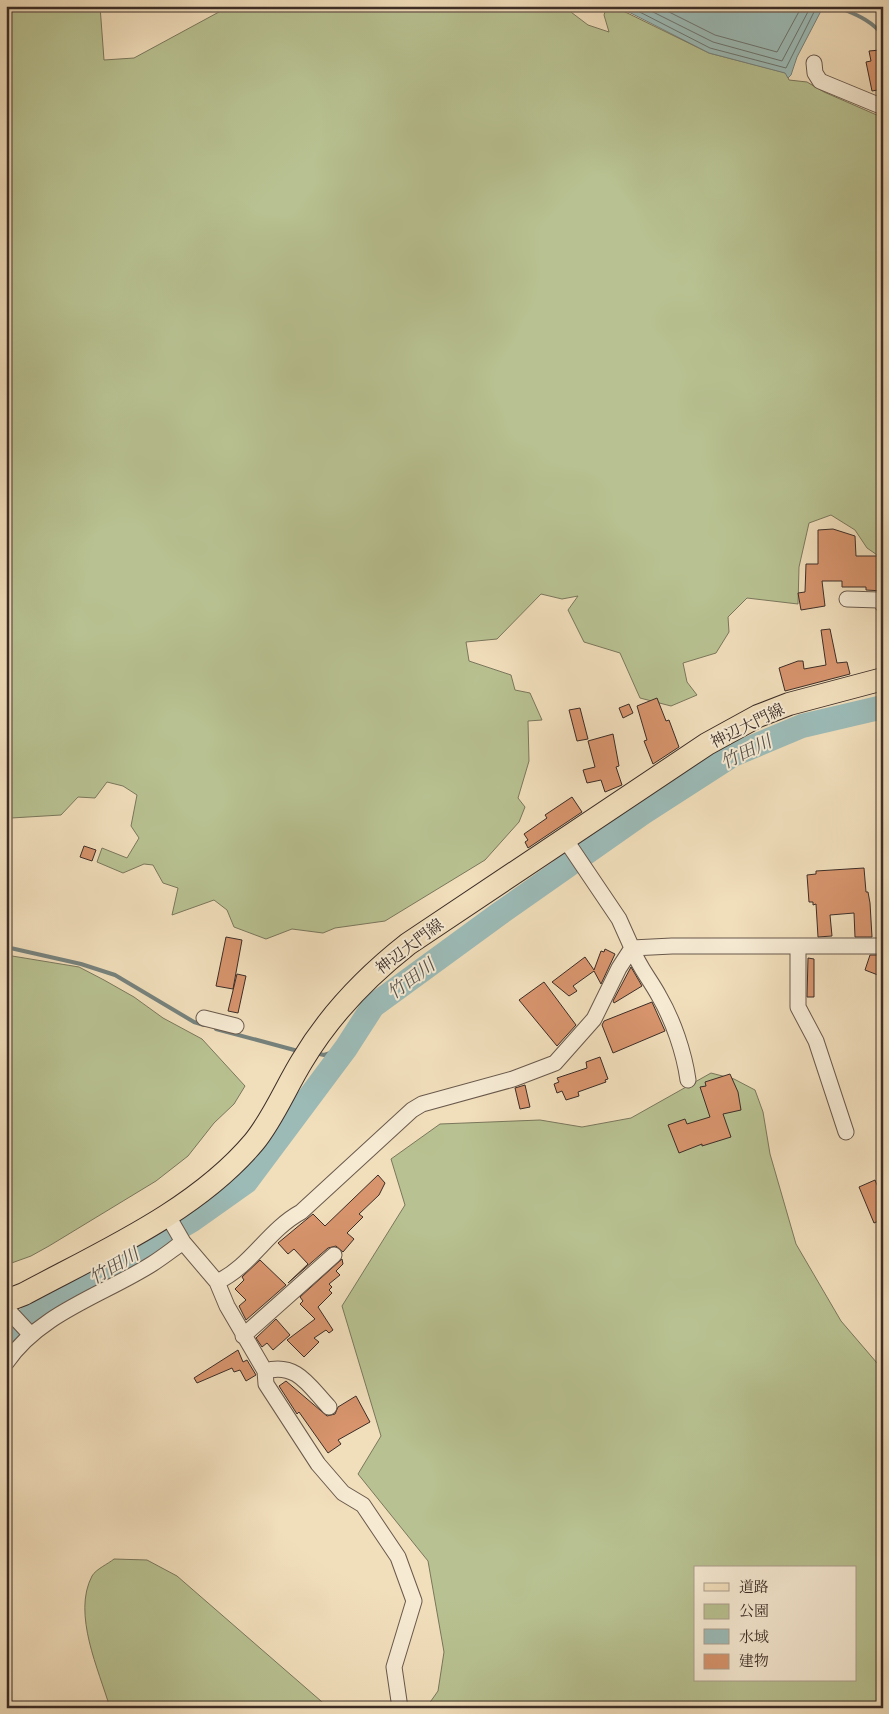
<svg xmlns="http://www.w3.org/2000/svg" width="889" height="1714" viewBox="0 0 889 1714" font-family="'EB Garamond','Noto Serif JP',serif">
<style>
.green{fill:#b8c191;stroke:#7a775c;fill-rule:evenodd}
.water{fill:#9cbbb7;stroke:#76827d}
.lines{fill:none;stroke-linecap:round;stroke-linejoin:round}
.shore{stroke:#6c746f;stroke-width:1}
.stream{stroke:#76827d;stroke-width:4}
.river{stroke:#9cbbb7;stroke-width:24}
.building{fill:#d7946d;stroke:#3c2d27}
.minor-casing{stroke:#69594c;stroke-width:17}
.primary-casing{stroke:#3c2d27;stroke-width:24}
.minor{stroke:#f6ead3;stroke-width:15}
.primary{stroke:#f1debb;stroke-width:22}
.labels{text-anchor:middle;stroke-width:4;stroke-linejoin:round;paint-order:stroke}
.street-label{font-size:16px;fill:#3c2d27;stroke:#f6ead3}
.water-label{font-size:18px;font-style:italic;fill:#54504b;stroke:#f6ead3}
</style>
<rect width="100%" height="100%" fill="#f1debb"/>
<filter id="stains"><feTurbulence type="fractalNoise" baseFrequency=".004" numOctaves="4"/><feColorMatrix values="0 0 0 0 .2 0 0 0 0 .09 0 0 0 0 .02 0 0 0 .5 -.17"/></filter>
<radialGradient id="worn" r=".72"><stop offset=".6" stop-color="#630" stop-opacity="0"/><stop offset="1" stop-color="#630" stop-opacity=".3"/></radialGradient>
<path class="green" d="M 6,6 L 100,6 L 104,60 L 134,58 L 230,6 L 563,6 L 588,25 L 609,32 L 604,15 L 607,6 L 613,6 L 709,53 L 786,73 L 789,80 L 807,82 L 824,92 L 879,116 L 883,122 L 883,559 L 867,548 L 855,530 L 831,515 L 809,523 L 799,567 L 798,604 L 747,598 L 728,617 L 729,632 L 716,653 L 683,663 L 687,682 L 697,695 L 671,706 L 640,698 L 620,653 L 584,642 L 568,610 L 578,596 L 562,599 L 541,594 L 497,639 L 466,642 L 469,661 L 511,675 L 515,690 L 530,693 L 542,720 L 528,721 L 529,761 L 518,798 L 525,807 L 519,822 L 485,860 L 385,921 L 335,928 L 323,933 L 292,929 L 266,939 L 234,927 L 227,910 L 214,900 L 172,915 L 178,888 L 163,883 L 153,865 L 144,864 L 123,873 L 97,862 L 102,848 L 127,858 L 139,838 L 131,826 L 137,795 L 123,786 L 107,782 L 95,798 L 78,797 L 61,815 L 11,818 L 6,816 Z
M 6,955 L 79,967 L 104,980 L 134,997 L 163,1018 L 202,1039 L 245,1086 L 234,1104 L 214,1123 L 188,1156 L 156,1181 L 49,1246 L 31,1256 L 6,1265 Z
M 711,1073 L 734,1079 L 755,1090 L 763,1112 L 770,1154 L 796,1244 L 841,1321 L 883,1370 L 883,1708 L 426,1708 L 438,1691 L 444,1652 L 428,1561 L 358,1474 L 381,1436 L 342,1306 L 405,1205 L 391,1159 L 440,1124 L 540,1120 L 582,1127 L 631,1118 ZM 695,1568 L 855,1568 L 855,1680 L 695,1680 Z
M 114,1559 L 147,1560 L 177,1576 L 329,1708 L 110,1708 C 99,1670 72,1614 92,1576 C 96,1569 108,1564 114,1559 Z"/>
<path class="water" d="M 617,6 L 819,6 L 822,9 L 797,57 L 791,75 L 788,78 L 785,73 L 709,53 Z"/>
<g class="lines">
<path class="shore" d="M 628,6 L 710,48 L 786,68 L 817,6
M 641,6 L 713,42 L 782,61 L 811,6
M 657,6 L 715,35 L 777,52 L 802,6"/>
<path class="stream" d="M 831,6 L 835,8
M 845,10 C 860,16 872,22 883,35
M 6,947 L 81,964 L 115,975 L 194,1022 L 204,1025
M 216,1029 L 298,1051
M 315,1053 L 324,1055 L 346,1048"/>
<path class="river" d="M 6,1338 L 35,1312 L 191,1221 L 246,1182 L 346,1048 L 373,1006 L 499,914 L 643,813 L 733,755 L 802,726 L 883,707"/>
</g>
<path class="building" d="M 880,50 L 883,59 L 883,89 L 872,91 L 866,62 L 871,61 L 869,51 Z
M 833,529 L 855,536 L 856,556 L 878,556 L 878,569 L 883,568 L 883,591 L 866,590 L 866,587 L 842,587 L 842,581 L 822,581 L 825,606 L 801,610 L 798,593 L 805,592 L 806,564 L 818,564 L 818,530 Z
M 830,629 L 837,663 L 847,662 L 850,674 L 785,691 L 779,668 L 798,661 L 803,661 L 804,669 L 826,665 L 821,630 Z
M 657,698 L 666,721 L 669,720 L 679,747 L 653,764 L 644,741 L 647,740 L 637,706 Z
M 629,704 L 633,713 L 623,718 L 619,708 Z
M 580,708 L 588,739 L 577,741 L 569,710 Z
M 613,734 L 619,766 L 616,767 L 622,785 L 605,792 L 601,780 L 587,783 L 583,770 L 595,767 L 588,741 Z
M 572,797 L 582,812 L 528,848 L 525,842 L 528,840 L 524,834 L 547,818 L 545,815 Z
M 84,846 L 96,850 L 92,861 L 80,857 Z
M 864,868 L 866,892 L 868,892 L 870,903 L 872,937 L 855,937 L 854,913 L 830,915 L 832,936 L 818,937 L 816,904 L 813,905 L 813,902 L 809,902 L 807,875 L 816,874 L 816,871 Z
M 226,937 L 242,940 L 233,989 L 216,986 Z
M 605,949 L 615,954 L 601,984 L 594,971 L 573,986 L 577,991 L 569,996 L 552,982 L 585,957 L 594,970 L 601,951 L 604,952 Z
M 870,955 L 883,955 L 883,977 L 865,970 Z
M 808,958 L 814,959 L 814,997 L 807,997 Z
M 631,967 L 642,986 L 614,1003 L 613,1001 Z
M 237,974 L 246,976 L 238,1013 L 228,1011 Z
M 544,982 L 576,1025 L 557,1046 L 519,1000 Z
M 652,1002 L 665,1031 L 613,1053 L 602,1025 L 604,1021 Z
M 600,1057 L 608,1079 L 605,1080 L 606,1082 L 578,1092 L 579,1096 L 566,1100 L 562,1091 L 557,1093 L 554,1084 L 559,1082 L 557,1078 L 587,1068 L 586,1062 Z
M 730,1074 L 738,1092 L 741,1110 L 723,1114 L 731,1137 L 702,1146 L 702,1144 L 679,1153 L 668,1125 L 685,1119 L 687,1124 L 710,1117 L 700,1087 L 706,1086 L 705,1082 Z
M 525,1085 L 530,1107 L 520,1109 L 515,1088 Z
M 378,1175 L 385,1183 L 379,1195 L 359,1214 L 363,1217 L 347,1233 L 354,1239 L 343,1252 L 336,1246 L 328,1248 L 288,1283 L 308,1264 L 294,1249 L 288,1254 L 278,1243 L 313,1214 L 325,1226 Z
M 875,1180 L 883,1199 L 883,1219 L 874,1223 L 859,1187 Z
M 342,1259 L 343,1264 L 336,1271 L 340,1275 L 329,1284 L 332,1287 L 329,1290 L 332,1293 L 318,1307 L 333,1330 L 329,1333 L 326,1330 L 314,1338 L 319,1342 L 304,1357 L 287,1340 L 315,1319 L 300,1304 L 303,1301 L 300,1297 Z
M 260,1260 L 286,1285 L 246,1320 L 239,1306 L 246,1300 L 235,1289 L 244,1280 L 242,1277 Z
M 276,1319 L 290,1335 L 273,1350 L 267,1343 L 262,1347 L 256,1338 Z
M 238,1350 L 243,1362 L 247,1360 L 256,1375 L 246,1381 L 240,1370 L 234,1372 L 232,1368 L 197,1383 L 194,1378 Z
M 286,1381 L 327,1416 L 335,1414 L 338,1407 L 356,1396 L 370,1422 L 338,1440 L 341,1444 L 328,1453 L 299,1412 L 297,1414 L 279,1386 Z"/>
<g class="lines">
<g class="minor-casing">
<path id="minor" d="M 814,63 L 815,73 L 820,81 L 883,107
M 847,599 L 879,600 L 883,605
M 565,839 L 619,919 L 632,948 L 672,946 L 883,946
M 798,947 L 798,1007 L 816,1041 L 846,1132
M 632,948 C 638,966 650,979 659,996 C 673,1020 684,1052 688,1080
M 204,1018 L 236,1026
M 168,1216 L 183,1242 L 217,1282 L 227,1306 L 265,1371 L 266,1384 L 318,1464 L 343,1493 L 363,1505 L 398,1557 L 414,1601 L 394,1667 L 400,1708
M 217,1282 C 251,1266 268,1230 301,1212 L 412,1110 L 422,1104 L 513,1079 L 555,1063 L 594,1019 L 619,968 L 632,948
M 6,1308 L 31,1335
M 243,1336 L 334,1255
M 6,1363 C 40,1313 103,1295 152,1264 C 163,1257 173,1249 183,1242
M 265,1371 C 297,1362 309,1386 329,1407"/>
</g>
<g class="primary-casing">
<path id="primary" d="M 6,1301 L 24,1294 C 102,1252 196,1211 254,1142 C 273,1119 286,1087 302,1061 C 330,1014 366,977 408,944 L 707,744 L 758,716 L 789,704 L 883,679"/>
</g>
<use href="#minor" class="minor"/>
<use href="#primary" class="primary"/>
</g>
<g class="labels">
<g class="street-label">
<text transform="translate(747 725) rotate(-26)" y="6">神辺大門線</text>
<text transform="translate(409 946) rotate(-37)" y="6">神辺大門線</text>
</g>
<g class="water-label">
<text transform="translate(746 752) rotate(-26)" y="6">竹田川</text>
<text transform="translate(411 979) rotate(-37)" y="6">竹田川</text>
<text transform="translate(114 1266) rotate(-30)" y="6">竹田川</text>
</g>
</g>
<rect width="889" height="1714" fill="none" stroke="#f1debb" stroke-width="25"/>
<rect x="8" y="8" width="874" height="1699" fill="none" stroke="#3c2d27" stroke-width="2.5"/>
<rect x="12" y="12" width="864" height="1689" fill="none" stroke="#3c2d27"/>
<rect x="694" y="1566" width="162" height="115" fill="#f6ead3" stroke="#ac9e8e"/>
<rect x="704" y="1583" width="25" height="8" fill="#f1debb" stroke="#ac9e8e"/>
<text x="739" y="1592" font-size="15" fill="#3c2d27">道路</text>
<rect x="704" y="1604" width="25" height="15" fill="#b8c191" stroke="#ac9e8e"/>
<text x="739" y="1616" font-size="15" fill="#3c2d27">公園</text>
<rect x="704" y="1629" width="25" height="15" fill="#9cbbb7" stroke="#ac9e8e"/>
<text x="739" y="1642" font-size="15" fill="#3c2d27">水域</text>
<rect x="704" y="1654" width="25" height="15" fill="#d7946d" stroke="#ac9e8e"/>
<text x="739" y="1666" font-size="15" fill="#3c2d27">建物</text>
<rect width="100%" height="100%" filter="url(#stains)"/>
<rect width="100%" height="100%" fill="url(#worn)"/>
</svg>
